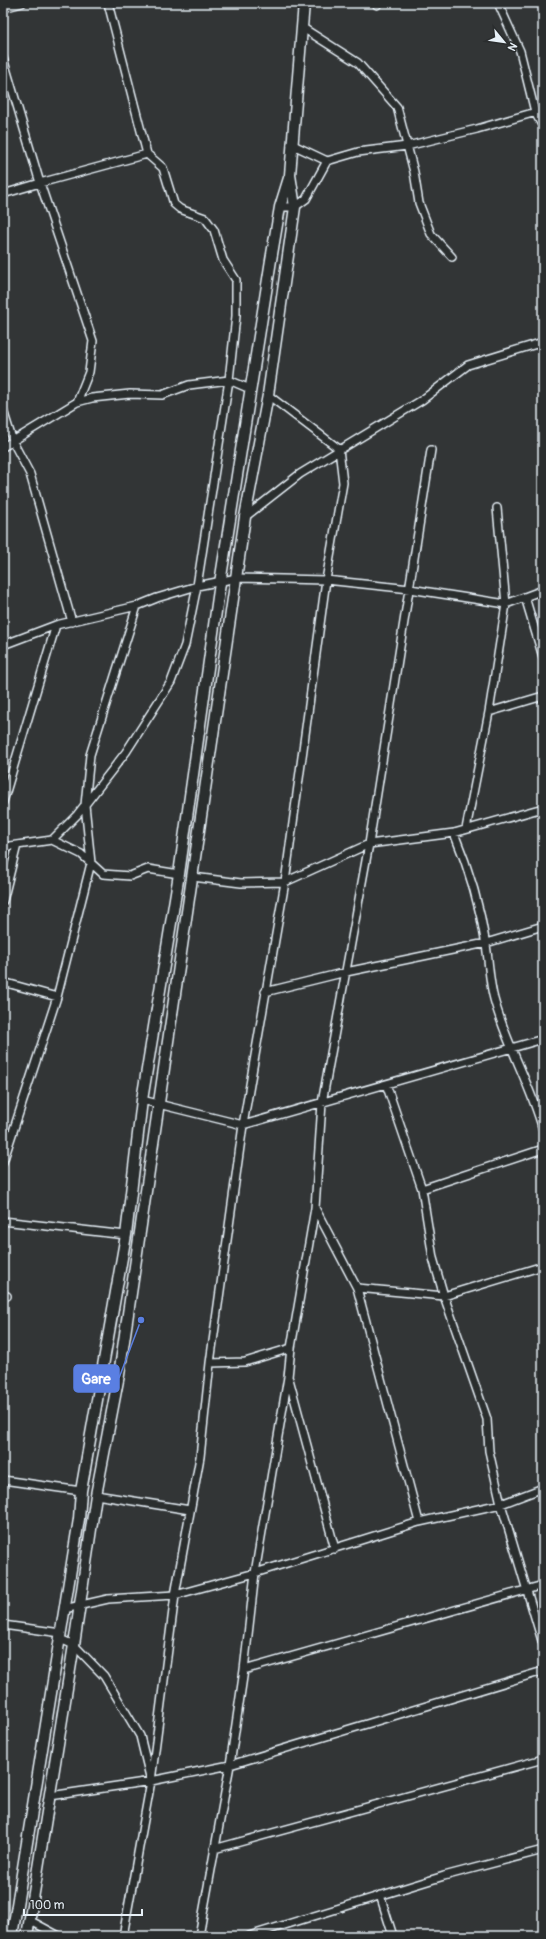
<svg xmlns="http://www.w3.org/2000/svg" width="546" height="1939" viewBox="0 0 546 1939" font-family="Pangolin,sans-serif">
<style>
.lines{fill:none;stroke-linecap:round;stroke-linejoin:round}
.minor-casing{stroke:#e8f1f8;stroke-width:10}
.secondary-casing{stroke:#e8f1f8;stroke-width:13}
.minor{stroke:#2a2d2e;stroke-width:7}
.secondary{stroke:#2a2d2e;stroke-width:10}
.leader{fill:none;stroke:#5a7fe2;stroke-width:1.5}
.callout-dot{fill:#5a7fe2;stroke:#2a2d2e;stroke-width:1.5}
.callout{fill:#5a7fe2;stroke:#5a7fe2;stroke-width:1.5}
.callout-label{font-size:15px;text-anchor:middle;font-weight:bold;fill:#fff}
</style>
<rect width="100%" height="100%" fill="#323536"/>
<filter id="ink" filterUnits="userSpaceOnUse"><feTurbulence type="fractalNoise" baseFrequency=".025" numOctaves="2"/><feDisplacementMap in="SourceGraphic" scale="8" xChannelSelector="R" yChannelSelector="G"/><feConvolveMatrix kernelMatrix="1 2 1 2 8 2 1 2 1" color-interpolation-filters="sRGB"/></filter>
<g filter="url(#ink)">
<g class="lines">
<g class="minor-casing">
<path id="minor" d="M 498,3 L 520,51 L 535,112 L 543,127
M 377,5 L 377,3
M 3,8 L 22,3
M 303,28 L 358,63 L 397,107 L 414,172 L 419,203 L 431,234 L 452,257
M 3,58 L 40,183 L 93,341 L 89,372 L 77,402
M 291,144 L 327,161 L 358,152 L 407,146 L 477,129 L 543,110
M 3,194 L 40,183 L 147,154
M 280,207 L 295,207 L 306,199 L 327,161
M 3,410 L 13,442 L 30,474 L 72,622
M 3,447 L 77,402 L 92,398 L 130,394 L 162,395 L 189,385 L 229,380 L 250,389
M 245,517 L 300,474 L 422,400 L 468,365 L 543,342
M 525,597 L 543,657
M 3,645 L 56,625 L 137,606 L 157,598 L 197,586 L 237,578 L 326,580 L 410,589 L 506,604 L 543,590
M 489,712 L 543,696
M 3,802 L 56,625
M 466,829 L 489,712 L 506,604 L 497,508
M 454,833 C 469,869 480,906 486,945 C 489,962 489,981 494,999 C 506,1044 531,1085 543,1130
M 52,840 L 77,815 L 126,752 L 171,682 L 185,645 L 197,586 L 229,380 L 236,316 L 236,280 L 223,260 L 214,230 L 205,218 L 180,209 L 174,204 L 163,168 L 147,154 L 108,3
M 3,847 L 52,840 L 81,854 L 103,874 L 130,876 L 148,869 L 179,874
M 193,877 L 241,883 L 285,882 L 369,844 L 454,833 L 543,808
M 3,901 L 17,845
M 3,982 L 57,997
M 265,992 L 346,972 L 486,943 L 543,926
M 386,1084 L 422,1189 L 433,1258 L 444,1296 L 487,1419 L 489,1451 L 501,1504 L 543,1644
M 142,1100 L 243,1125 L 543,1039
M 3,1162 L 57,997 L 91,863 L 85,805 L 90,755 L 137,606
M 422,1189 L 543,1149
M 315,1208 L 357,1288 L 419,1522
M 3,1221 L 126,1235
M 357,1288 L 444,1296 L 543,1266
M 3,1296 L 7,1296
M 210,1363 L 245,1362 L 291,1348
M 289,1379 L 335,1549
M 3,1480 L 81,1491
M 96,1495 L 190,1510
M 64,1609 L 108,1599 L 175,1595 L 255,1573 L 419,1522 L 501,1504 L 543,1488
M 3,1625 L 61,1633
M 60,1639 L 74,1645 L 104,1676 L 140,1736 L 150,1777
M 244,1670 L 543,1585
M 50,1796 L 151,1781 L 230,1765 L 543,1671
M 214,1849 L 543,1759
M 380,1895 L 393,1936
M 29,1920 L 59,1936
M 123,1936 L 151,1781 L 175,1595 L 200,1457 L 210,1363 L 243,1125 L 285,882 L 326,580 L 343,483 L 339,449 L 268,395
M 199,1936 L 230,1765 L 244,1670 L 255,1573 L 288,1377 L 291,1348 L 315,1208 L 322,1103 L 369,844 L 431,450
M 249,1936 L 444,1876 L 543,1850"/>
</g>
<g class="secondary-casing">
<path id="secondary" d="M 12,1936 L 79,1519 L 81,1491 L 126,1235 L 142,1100 L 179,874 L 220,583 L 271,260 L 280,207 L 289,178
M 27,1936 L 74,1645 L 96,1495 L 119,1375 L 245,517 L 268,395 L 295,207 L 290,175 L 304,3"/>
</g>
<use href="#minor" class="minor"/>
<use href="#secondary" class="secondary"/>
</g>
</g>
<path class="leader" d="M141 1320L119 1378"/>
<circle class="callout-dot" cx="141" cy="1320" r="4"/>
<rect class="callout" x="74" y="1365" width="45" height="27" rx="4"/>
<g class="callout-label">
<text x="96" y="1384">Gare</text>
</g>
<rect width="546" height="1939" fill="none" stroke="#2a2d2e" stroke-width="16"/>
<rect x="8" y="8" width="530" height="1923" fill="none" stroke="#e8f1f8" stroke-width="1.5" filter="url(#ink)"/>
<g transform="translate(504 42) rotate(119)" stroke="#2a2d2e" stroke-width="3" paint-order="stroke">
<path d="M0-3L7 15L0 10L-7 15Z" fill="#e8f1f8"/>
<text y="-6" font-size="11" font-weight="bold" text-anchor="middle" fill="#e8f1f8">N</text>
</g>
<path d="M24 1909v6h118v-6" fill="none" stroke="#e8f1f8" stroke-width="2"/>
<text x="30" y="1909" font-size="12" fill="#e8f1f8" stroke="#2a2d2e" stroke-width="3" paint-order="stroke">100 m</text>
</svg>
